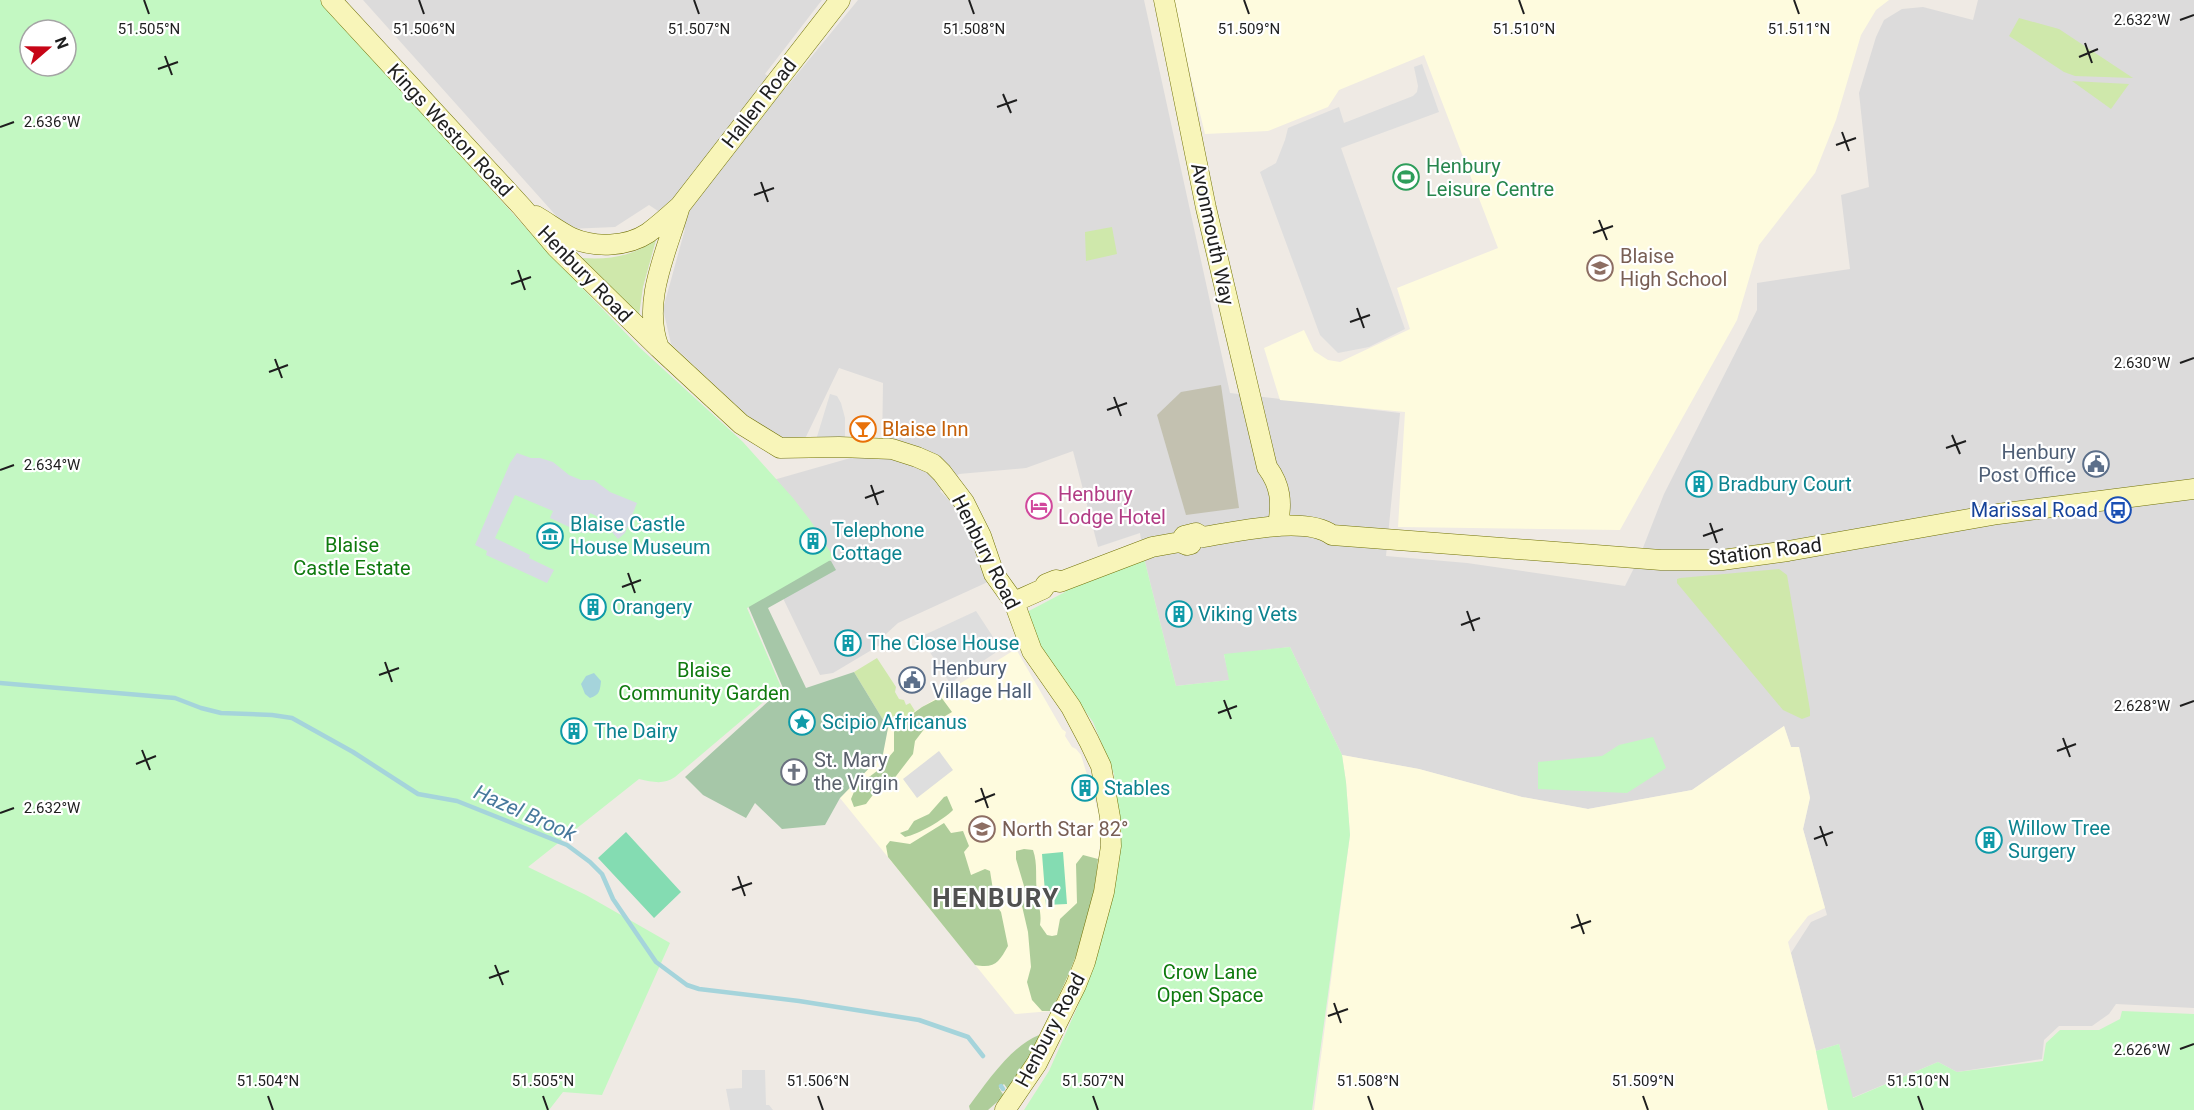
<svg xmlns="http://www.w3.org/2000/svg" width="2194" height="1110" viewBox="0 0 2194 1110" font-family="Roboto,sans-serif">
<style>
.residential{fill:#dcdbdb}
.education{fill:#fefbde}
.construction{fill:#c3c1b0}
.grass{fill:#cfe8ab}
.forest{fill:#aecd9a}
.cemetery{fill:#a6c7a8}
.park{fill:#c3f8c2;fill-rule:evenodd}
.pitch{fill:#84dcb2}
.parking{fill:#dedede}
.plaza{fill:#d8dae4}
.water{fill:#a5d4db}
.lines{fill:none;stroke-linecap:round;stroke-linejoin:round}
.stream{stroke:#a5d4db;stroke-width:4.5}
.secondary-casing{stroke:#717207;stroke-width:21}
.secondary{stroke:#f8f5b9;stroke-width:20}
.ticks{fill:none;stroke:#1e1e1e;stroke-width:2}
.labels{text-anchor:middle;stroke-width:4.5;stroke-linejoin:round;paint-order:stroke}
.street-label{font-size:20px;fill:#1e1e1e;stroke:#fff}
.leisure-label{font-size:20px;fill:#27864d;stroke:#fff;text-anchor:start}
.education-label{font-size:20px;fill:#785e54;stroke:#fff;text-anchor:start}
.food-label{font-size:20px;fill:#c56008;stroke:#fff;text-anchor:start}
.service-label{font-size:20px;fill:#4e5e75;stroke:#fff;text-anchor:end}
.culture-label{font-size:20px;fill:#0d838f;stroke:#fff;text-anchor:start}
.hotel-label{font-size:20px;fill:#b23c85;stroke:#fff;text-anchor:start}
.transit-label{font-size:20px;fill:#164399;stroke:#fff;text-anchor:end}
.park-label{font-size:20px;fill:#0f7a0e;stroke:#fff}
.worship-label{font-size:20px;fill:#5b616d;stroke:#fff;text-anchor:start}
.water-label{font-size:21px;font-style:italic;fill:#47799c;stroke:#fff}
.district-label{font-size:26px;font-weight:bold;letter-spacing:1.5px;fill:#515151;stroke:#fff}
.ticks-label{font-size:15px;text-anchor:middle;fill:#1e1e1e;stroke:#fff;stroke-width:4.5;stroke-linejoin:round;paint-order:stroke}
</style>
<rect width="100%" height="100%" fill="#efeae4"/>
<path class="residential" d="M 363,0 L 822,0 L 765,74 L 785,89 L 858,0 L 1144,0 L 1230,393 L 1400,413 L 1386,556 L 1467,563 L 1625,586 L 1639,558 L 1664,494 L 1757,310 L 1757,283 L 1850,269 L 1841,195 L 1869,187 L 1859,93 L 1876,37 L 1884,20 L 1902,9 L 1923,7 L 1973,20 L 1978,0 L 2194,0 L 2194,1008 L 2116,1004 L 2109,1014 L 2092,1026 L 2059,1026 L 2044,1040 L 2042,1059 L 1957,1072 L 1938,1062 L 1852,1098 L 1839,1044 L 1816,1051 L 1791,953 L 1811,922 L 1827,915 L 1803,829 L 1810,797 L 1799,747 L 1791,747 L 1784,726 L 1692,790 L 1588,809 L 1522,797 L 1419,769 L 1342,755 L 1290,647 L 1224,655 L 1230,680 L 1176,686 L 1144,558 L 1140,533 L 1098,547 L 1073,451 L 1026,468 L 959,474 L 940,491 L 966,517 L 990,581 L 898,623 L 886,634 L 880,645 L 833,673 L 820,675 L 780,592 L 749,487 L 882,449 L 883,383 L 839,368 L 803,443 L 768,435 L 671,344 L 663,309 L 685,229 L 649,205 L 615,227 L 568,229 Z"/>
<path class="education" d="M 1172,0 L 1889,0 L 1876,10 L 1861,35 L 1836,120 L 1815,173 L 1759,245 L 1737,320 L 1620,530 L 1398,527 L 1405,412 L 1280,400 L 1264,348 L 1304,330 L 1314,351 L 1328,360 L 1340,362 L 1410,329 L 1397,288 L 1498,248 L 1424,55 L 1339,90 L 1328,107 L 1268,131 L 1205,134 Z
M 1016,649 L 1062,729 L 1066,732 L 1065,736 L 1072,747 L 1076,749 L 1081,755 L 1099,814 L 1100,845 L 1097,870 L 1075,958 L 1066,983 L 1051,1011 L 1015,1014 L 840,798 L 882,754 L 888,728 Z
M 1784,726 L 1791,747 L 1799,747 L 1810,798 L 1803,829 L 1825,908 L 1808,916 L 1788,942 L 1816,1051 L 1828,1110 L 1314,1110 L 1350,835 L 1346,782 L 1342,755 L 1419,769 L 1522,797 L 1588,809 L 1692,790 Z"/>
<path class="construction" d="M 1221,385 L 1239,508 L 1186,515 L 1157,415 L 1181,392 Z"/>
<path class="grass" d="M 2019,18 L 2059,29 L 2133,78 L 2075,76 L 2064,72 L 2009,36 Z
M 2072,81 L 2129,84 L 2111,109 Z
M 1112,227 L 1117,254 L 1086,261 L 1085,232 Z
M 656,240 L 643,287 L 639,315 L 582,258 C 610,260 632,256 656,240 Z
M 1779,569 L 1787,575 L 1810,710 L 1810,716 L 1802,719 L 1783,710 L 1677,583 L 1677,579 L 1680,578 Z
M 877,658 L 896,687 L 895,692 L 899,699 L 904,700 L 906,705 L 910,703 L 915,711 L 888,728 L 854,672 Z"/>
<path class="forest" d="M 941,697 L 952,712 L 925,728 L 915,741 L 913,754 L 893,780 L 875,792 L 866,804 L 854,807 L 851,799 L 856,787 L 877,771 L 894,751 L 894,727 L 922,707 Z
M 947,796 L 953,810 C 943,820 919,834 905,837 L 900,833 L 908,830 L 914,821 L 929,814 L 944,797 Z
M 944,823 L 951,833 L 963,831 L 969,846 L 964,852 L 971,875 L 985,869 L 990,871 L 993,890 L 988,895 L 1001,912 L 1008,946 C 999,962 995,969 975,965 L 888,857 L 886,846 L 890,841 L 910,844 Z
M 1024,849 L 1033,850 C 1038,864 1035,878 1037,892 C 1038,905 1042,913 1040,925 L 1047,935 L 1052,936 L 1057,935 L 1060,919 L 1077,903 L 1076,864 L 1083,855 L 1098,859 C 1094,912 1076,964 1051,1011 L 1042,1011 L 1032,1000 L 1027,982 L 1031,967 L 1028,932 L 1022,906 L 1024,886 L 1016,859 L 1016,851 Z
M 1039,1035 L 1044,1037 L 1009,1091 L 1004,1084 L 999,1088 L 1004,1096 L 988,1110 L 970,1110 L 969,1106 C 987,1082 1011,1046 1039,1035 Z"/>
<path class="cemetery" d="M 798,551 L 831,561 L 836,570 L 768,608 L 806,688 L 854,672 L 888,728 L 883,754 L 840,798 L 825,825 L 782,829 L 755,803 L 746,818 L 703,795 L 685,777 L 783,688 L 740,587 Z"/>
<path class="park" d="M 0,0 L 320,0 L 542,246 L 639,347 L 743,442 L 793,498 L 810,520 L 834,558 L 747,608 L 781,687 L 675,777 C 663,785 653,782 639,779 L 528,867 L 586,895 L 670,943 L 602,1095 L 563,1092 L 549,1110 L 0,1110 ZM 30,30 L 66,30 L 66,66 L 30,66 Z
M 1144,558 L 1176,686 L 1229,680 L 1224,654 L 1290,647 L 1342,755 L 1346,782 L 1350,835 L 1312,1110 L 1024,1110 L 1049,1071 L 1080,1001 L 1110,907 L 1118,842 L 1114,774 L 1093,722 L 1046,657 L 1025,613 L 1065,592 L 1069,586 Z
M 1653,737 L 1666,768 L 1627,793 L 1538,789 L 1538,762 L 1602,756 L 1619,745 Z
M 2122,1011 L 2194,1014 L 2194,1110 L 1828,1110 L 1816,1051 L 1839,1044 L 1853,1098 L 1938,1062 L 1957,1072 L 2043,1061 L 2046,1043 L 2060,1030 L 2099,1030 L 2120,1019 Z"/>
<path class="pitch" d="M 626,832 L 681,892 L 654,918 L 598,858 Z
M 1063,852 L 1067,904 L 1046,905 L 1042,854 Z"/>
<path class="parking" d="M 1422,64 L 1439,112 L 1341,148 L 1405,329 L 1369,347 L 1338,353 L 1320,335 L 1260,172 L 1276,163 L 1285,140 L 1288,128 L 1339,107 L 1344,123 L 1413,96 L 1417,92 L 1418,86 L 1414,67 Z
M 830,394 L 837,396 L 841,403 L 845,418 L 845,437 L 816,440 Z
M 976,611 L 1001,649 L 950,683 L 920,637 Z
M 939,751 L 953,770 L 917,798 L 903,779 Z
M 742,1070 L 765,1070 L 766,1105 L 769,1105 L 773,1110 L 730,1110 L 726,1089 L 742,1088 Z"/>
<path class="plaza" d="M 517,453 L 531,458 L 540,458 L 553,462 L 569,475 L 581,480 L 594,480 L 610,492 L 637,503 L 625,533 L 618,539 L 607,526 L 609,522 L 590,513 L 582,533 L 550,518 L 553,511 L 515,495 L 495,538 L 530,555 L 529,558 L 554,570 L 547,583 L 486,555 L 487,551 L 475,545 L 510,463 Z"/>
<path class="water" d="M 594,673 L 601,681 C 600,690 600,695 590,698 L 585,694 L 581,684 L 586,676 Z"/>
<g class="lines">
<path class="stream" d="M 0,683 L 175,698 L 201,708 L 221,713 L 272,715 L 292,718 L 353,752 L 418,794 L 457,801 L 567,845 L 590,862 L 602,874 L 613,899 L 656,962 L 687,985 L 699,989 L 799,1001 L 919,1020 L 968,1037 L 983,1056
M 1001,1086 L 1003,1089"/>
<g class="secondary-casing">
<path id="secondary" d="M 331,0 L 522,207 L 556,247 L 659,348 L 741,424 L 780,448 L 839,447 L 892,449 L 917,457 L 933,464 L 942,473 L 964,502 L 981,536 L 994,574 L 1014,602 L 1032,651 L 1071,707 L 1089,741 L 1101,766 L 1110,817 L 1111,846 L 1104,892 L 1085,962 L 1076,985 L 1037,1063 L 1005,1110
M 1164,0 L 1206,208 L 1267,467 C 1281,486 1282,502 1278,525
M 536,216 C 548,223 560,232 572,238 C 595,248 627,247 648,233 C 659,225 670,215 680,206 L 840,0
M 659,348 C 641,302 667,251 680,206
M 1180,542 L 1184,536 L 1196,533 L 1203,537 C 1236,532 1305,515 1332,535 L 1661,560 L 1722,560 L 1788,551 L 1998,514 L 2194,489
M 1014,602 L 1043,589 L 1046,584 L 1056,580 L 1060,582 L 1152,547 L 1180,542 L 1187,545 L 1191,544"/>
</g>
<use href="#secondary" class="secondary"/>
</g>
<path class="ticks" d="M 144,0 L 149,14M 419,0 L 424,14M 694,0 L 699,14M 969,0 L 974,14M 1244,0 L 1249,14M 1519,0 L 1524,14M 1794,0 L 1799,14M 2180,20 L 2194,15M 2085,43 L 2092,63M 165,56 L 172,75M 2079,57 L 2098,49M 158,69 L 178,62M 1003,94 L 1011,113M 997,107 L 1017,100M 0,127 L 14,122M 1842,132 L 1849,151M 1836,145 L 1856,138M 761,182 L 768,202M 754,195 L 774,188M 1599,220 L 1607,240M 1593,233 L 1613,226M 518,270 L 525,290M 511,284 L 531,277M 1357,308 L 1364,328M 1350,322 L 1370,315M 275,359 L 282,378M 2180,363 L 2194,358M 269,372 L 288,365M 1114,397 L 1121,416M 1107,410 L 1127,403M 1952,435 L 1960,454M 1946,448 L 1966,441M 0,470 L 14,465M 871,485 L 878,505M 865,498 L 884,491M 1710,523 L 1717,543M 1703,536 L 1723,529M 628,573 L 635,593M 622,587 L 641,580M 1467,611 L 1474,631M 1461,625 L 1480,618M 385,662 L 392,682M 379,675 L 399,668M 1224,700 L 1231,719M 2180,706 L 2194,701M 1218,713 L 1237,706M 2063,738 L 2070,757M 142,750 L 150,770M 2057,751 L 2076,744M 136,764 L 156,756M 981,788 L 988,808M 975,802 L 995,794M 0,813 L 14,808M 1820,826 L 1827,846M 1814,839 L 1833,832M 738,876 L 745,896M 732,890 L 752,883M 1577,914 L 1584,934M 1571,928 L 1591,921M 495,965 L 503,985M 489,978 L 509,971M 1334,1003 L 1341,1023M 1328,1016 L 1348,1009M 2180,1049 L 2194,1044M 268,1096 L 273,1110M 543,1096 L 548,1110M 818,1096 L 823,1110M 1093,1096 L 1098,1110M 1368,1096 L 1373,1110M 1643,1096 L 1648,1110M 1918,1096 L 1923,1110"/>
<defs>
<g id="stadium-ring" transform="scale(1.35)"><circle r="9.5" fill="#fff" stroke="#2e9e5b" stroke-width="1.5"/><path d="M0-5a6.5 5 0 1 0 0 10a6.5 5 0 1 0 0-10ZM-3.5-1.8h7v3.6h-7Z" fill="#2e9e5b"/></g>
<g id="school-ring" transform="scale(1.35)"><circle r="9.5" fill="#fff" stroke="#8d6e63" stroke-width="1.5"/><path d="M0-5L7-2L0 1L-7-2ZM-4 1L0 2.5L4 1V4Q0 6-4 4Z" fill="#8d6e63"/></g>
<g id="bar-ring" transform="scale(1.35)"><circle r="9.5" fill="#fff" stroke="#e8710a" stroke-width="1.5"/><path d="M-6-5H6L.8 .8V4.5H3.5V6h-7V4.5H-.8V.8Z" fill="#e8710a"/></g>
<g id="civic-ring" transform="scale(1.35)"><circle r="9.5" fill="#fff" stroke="#5c6f8a" stroke-width="1.5"/><path d="M-.6-6.5H3V-4.5H.6V-3L4-1V1h2V6H-6V1h2V-1L-.6-3ZM-1.2 2.5V6h2.4V2.5Z" fill="#5c6f8a"/></g>
<g id="building-ring" transform="scale(1.35)"><circle r="9.5" fill="#fff" stroke="#0f9aa8" stroke-width="1.5"/><path d="M-4-6H4V6H1V3H-1V6H-4ZM-2.5-4.3h1.7v1.8h-1.7ZM.8-4.3h1.7v1.8H.8ZM-2.5-1h1.7V.8h-1.7ZM.8-1h1.7V.8H.8Z" fill="#0f9aa8"/></g>
<g id="hotel-ring" transform="scale(1.35)"><circle r="9.5" fill="#fff" stroke="#d1479c" stroke-width="1.5"/><path d="M-6-4.5h1.5V1H6V5H4.5V3h-9V5H-6ZM-4 0a1.8 1.8 0 1 1 3.6 0ZM.5 0V-2.5h3Q6-2.5 6 0Z" fill="#d1479c"/></g>
<g id="bus-ring" transform="scale(1.35)"><circle r="9.5" fill="#fff" stroke="#1a4fb4" stroke-width="1.5"/><path d="M-5-6H5V4H4V6H2V4H-2V6H-4V4H-5ZM-3.5-4V0h7V-4ZM-3.5 1.2v1.5H-2V1.2ZM2 1.2v1.5H3.5V1.2Z" fill="#1a4fb4"/></g>
<g id="museum-ring" transform="scale(1.35)"><circle r="9.5" fill="#fff" stroke="#0f9aa8" stroke-width="1.5"/><path d="M0-6L6-3V-2H-6V-3ZM-5-1h2V3h-2ZM-1-1h2V3h-2ZM3-1h2V3H3ZM-6 4H6V6H-6Z" fill="#0f9aa8"/></g>
<g id="sight-ring" transform="scale(1.35)"><circle r="9.5" fill="#fff" stroke="#0f9aa8" stroke-width="1.5"/><path d="M0-6L1.8-2.2L6-1.7L2.9 1.2L3.7 5.4L0 3.3L-3.7 5.4L-2.9 1.2L-6-1.7L-1.8-2.2Z" fill="#0f9aa8"/></g>
<g id="church-ring" transform="scale(1.35)"><circle r="9.5" fill="#fff" stroke="#6b7280" stroke-width="1.5"/><path d="M-1.2-6h2.4v3.5h3.3v2.4h-3.3V6h-2.4V-.1h-3.3v-2.4h3.3Z" fill="#6b7280"/></g>
</defs>
<g fill-rule="evenodd">
<use href="#stadium-ring" x="1406" y="177"/>
<use href="#school-ring" x="1600" y="268"/>
<use href="#bar-ring" x="863" y="429"/>
<use href="#civic-ring" x="2096" y="464"/>
<use href="#building-ring" x="1699" y="484"/>
<use href="#hotel-ring" x="1039" y="506"/>
<use href="#bus-ring" x="2118" y="510"/>
<use href="#museum-ring" x="550" y="536"/>
<use href="#building-ring" x="813" y="541"/>
<use href="#building-ring" x="593" y="607"/>
<use href="#building-ring" x="1179" y="614"/>
<use href="#building-ring" x="848" y="643"/>
<use href="#civic-ring" x="912" y="680"/>
<use href="#sight-ring" x="802" y="722"/>
<use href="#building-ring" x="574" y="731"/>
<use href="#church-ring" x="794" y="772"/>
<use href="#building-ring" x="1085" y="788"/>
<use href="#school-ring" x="982" y="829"/>
<use href="#building-ring" x="1989" y="840"/>
</g>
<g class="labels">
<g class="street-label">
<text transform="translate(759 103) rotate(-52)" y="7">Hallen Road</text>
<text transform="translate(450 130) rotate(47)" y="7">Kings Weston Road</text>
<text transform="translate(1213 234) rotate(78)" y="7">Avonmouth Way</text>
<text transform="translate(585 274) rotate(46)" y="7">Henbury Road</text>
<text transform="translate(1765 551) rotate(-7)" y="7">Station Road</text>
<text transform="translate(986 552) rotate(63)" y="7">Henbury Road</text>
<text transform="translate(1050 1030) rotate(-62)" y="7">Henbury Road</text>
</g>
<g class="leisure-label">
<text x="1426" y="173">Henbury<tspan x="1426" dy="23">Leisure Centre</tspan></text>
</g>
<g class="education-label">
<text x="1620" y="263">Blaise<tspan x="1620" dy="23">High School</tspan></text>
<text x="1002" y="836">North Star 82°</text>
</g>
<g class="food-label">
<text x="882" y="436">Blaise Inn</text>
</g>
<g class="service-label">
<text x="2076" y="459">Henbury<tspan x="2076" dy="23">Post Office</tspan></text>
<text x="932" y="675" text-anchor="start">Henbury<tspan x="932" dy="23">Village Hall</tspan></text>
</g>
<g class="culture-label">
<text x="1718" y="491">Bradbury Court</text>
<text x="570" y="531">Blaise Castle<tspan x="570" dy="23">House Museum</tspan></text>
<text x="832" y="537">Telephone<tspan x="832" dy="23">Cottage</tspan></text>
<text x="612" y="614">Orangery</text>
<text x="1198" y="621">Viking Vets</text>
<text x="868" y="650">The Close House</text>
<text x="822" y="729">Scipio Africanus</text>
<text x="594" y="738">The Dairy</text>
<text x="1104" y="795">Stables</text>
<text x="2008" y="835">Willow Tree<tspan x="2008" dy="23">Surgery</tspan></text>
</g>
<g class="hotel-label">
<text x="1058" y="501">Henbury<tspan x="1058" dy="23">Lodge Hotel</tspan></text>
</g>
<g class="transit-label">
<text x="2098" y="517">Marissal Road</text>
</g>
<g class="park-label">
<text x="352" y="552">Blaise<tspan x="352" dy="23">Castle Estate</tspan></text>
<text x="704" y="677">Blaise<tspan x="704" dy="23">Community Garden</tspan></text>
<text x="1210" y="979">Crow Lane<tspan x="1210" dy="23">Open Space</tspan></text>
</g>
<g class="worship-label">
<text x="814" y="767">St. Mary<tspan x="814" dy="23">the Virgin</tspan></text>
</g>
<g class="water-label">
<text transform="translate(525 813) rotate(24)" y="7">Hazel Brook</text>
</g>
<g class="district-label">
<text x="996" y="907">HENBURY</text>
</g>
</g>
<g class="ticks-label">
<text x="2142" y="25">2.632°W</text>
<text x="1799" y="34">51.511°N</text>
<text x="149" y="34">51.505°N</text>
<text x="424" y="34">51.506°N</text>
<text x="699" y="34">51.507°N</text>
<text x="974" y="34">51.508°N</text>
<text x="1249" y="34">51.509°N</text>
<text x="1524" y="34">51.510°N</text>
<text x="52" y="127">2.636°W</text>
<text x="2142" y="368">2.630°W</text>
<text x="52" y="470">2.634°W</text>
<text x="2142" y="711">2.628°W</text>
<text x="52" y="813">2.632°W</text>
<text x="2142" y="1055">2.626°W</text>
<text x="268" y="1086">51.504°N</text>
<text x="543" y="1086">51.505°N</text>
<text x="818" y="1086">51.506°N</text>
<text x="1093" y="1086">51.507°N</text>
<text x="1368" y="1086">51.508°N</text>
<text x="1643" y="1086">51.509°N</text>
<text x="1918" y="1086">51.510°N</text>
</g>
<g transform="translate(48 48) rotate(70)"><circle r="28" fill="#ffffff" stroke="#a5a5a5" stroke-width="1.5"/>
<path d="M0-4.5L10 22L0 15L-10 22Z" fill="#c70517"/>
<text y="-9" font-size="16" font-weight="bold" text-anchor="middle" fill="#1e1e1e">N</text>
</g>
</svg>
